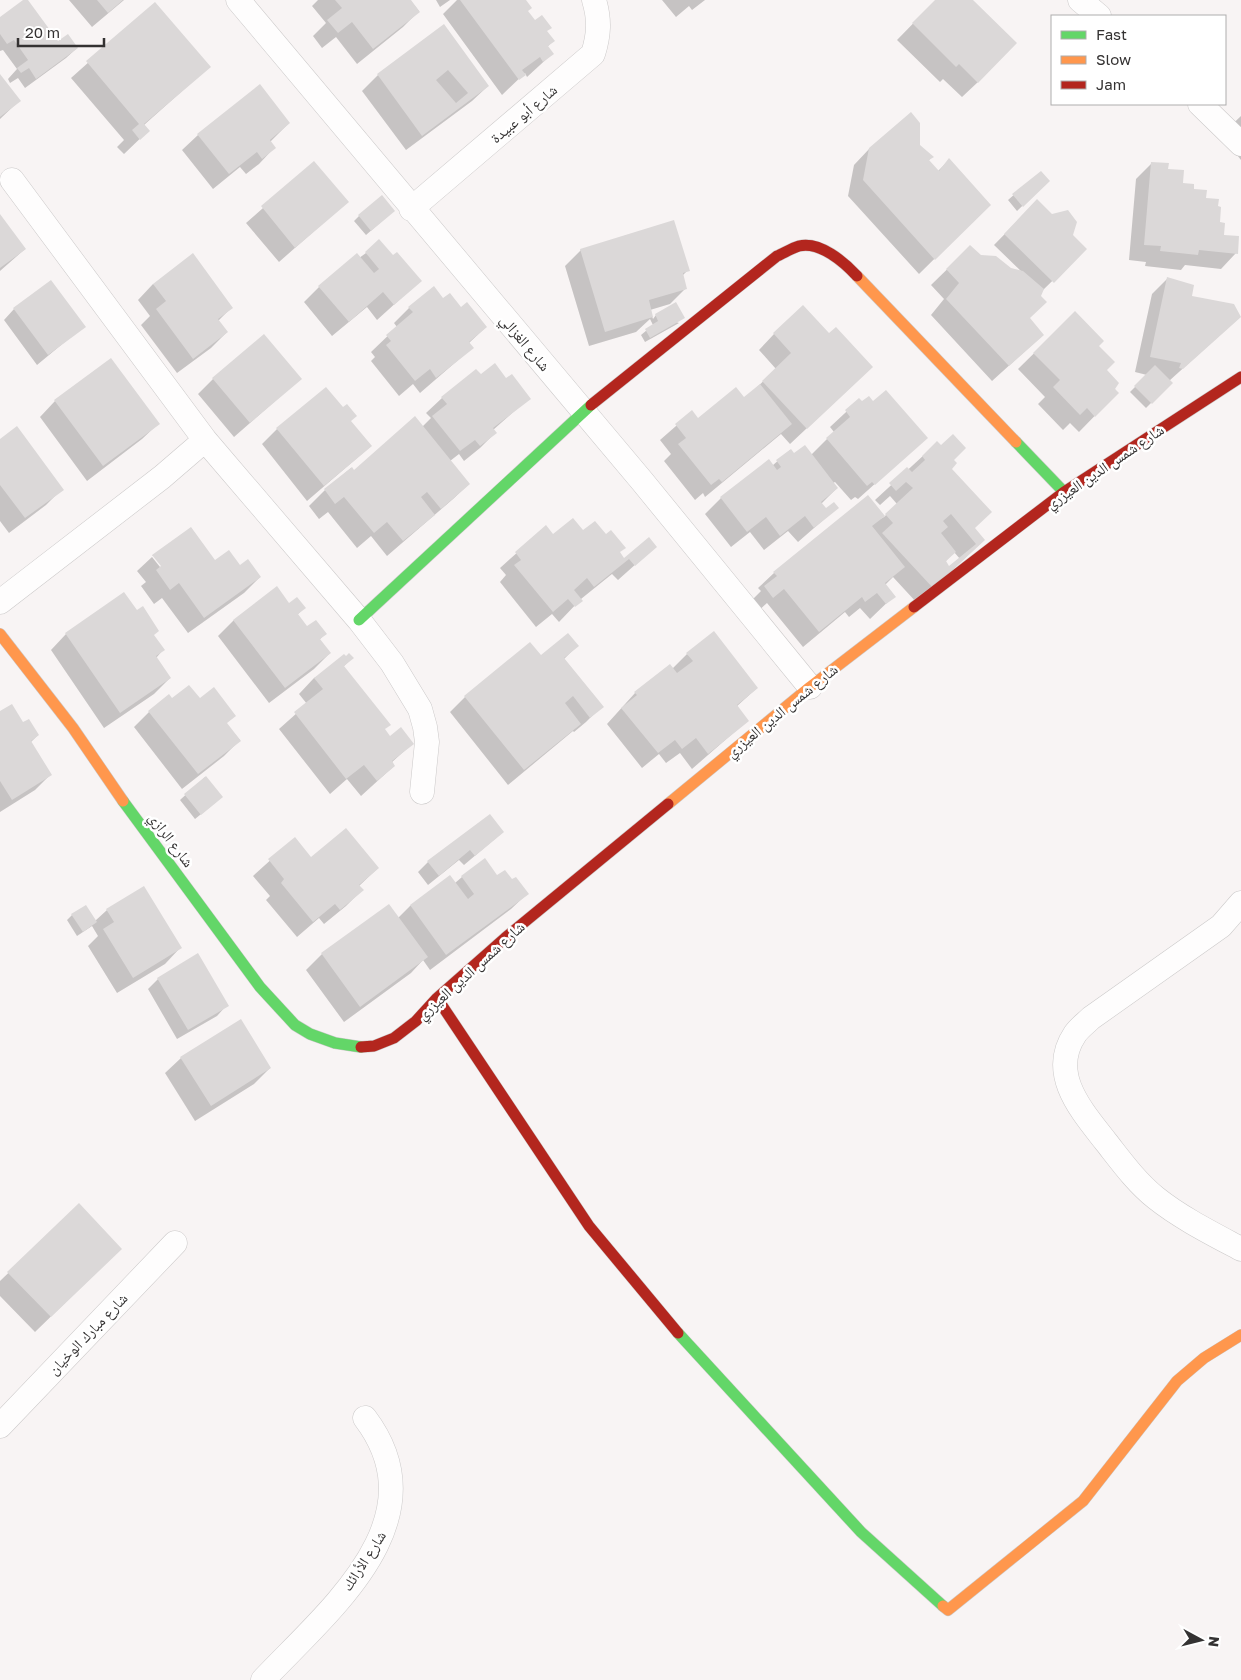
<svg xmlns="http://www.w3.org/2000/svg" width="1241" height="1680" viewBox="0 0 1241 1680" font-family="'Golos Text','Noto Naskh Arabic',sans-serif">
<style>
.shadow{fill:#0003;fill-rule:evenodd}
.building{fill:#dbd8d8;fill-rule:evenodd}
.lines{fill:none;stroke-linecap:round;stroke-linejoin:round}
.street-casing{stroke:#cbc9c9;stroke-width:25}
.fast-casing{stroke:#cbc9c9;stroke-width:12}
.slow-casing{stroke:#cbc9c9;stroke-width:12}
.jam-casing{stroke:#cbc9c9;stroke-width:12}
.street{stroke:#fefdfd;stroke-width:24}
.fast{stroke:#63d668;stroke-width:11}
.slow{stroke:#ff974d;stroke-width:11}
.jam{stroke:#b3261e;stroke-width:11}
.labels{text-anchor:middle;stroke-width:5;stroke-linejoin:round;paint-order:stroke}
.street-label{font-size:15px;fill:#343232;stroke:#fff}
</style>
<rect width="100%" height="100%" fill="#f8f4f4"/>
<path class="shadow" d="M 27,0 L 57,43 L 77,48 L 66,58 L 25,88 L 18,78 L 10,83 L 8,79 L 17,69 L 3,50 L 0,51 L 0,18 Z
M 69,0 L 124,0 L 92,27 Z
M 318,0 L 410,0 L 419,11 L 403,27 L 357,64 L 336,37 L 322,48 L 313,36 L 326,23 L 312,6 Z
M 436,0 L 450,0 L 440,7 Z
M 457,0 L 525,0 L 527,12 L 553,41 L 547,47 L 552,54 L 527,77 L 525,73 L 502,95 L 443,14 Z
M 662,0 L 705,0 L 692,10 L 689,6 L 676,17 Z
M 936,0 L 971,0 L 978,82 L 962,97 L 943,79 L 940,82 L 897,40 Z
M 155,3 L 209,67 L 144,125 L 148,131 L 124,154 L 117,147 L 124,140 L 71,78 Z
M 444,26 L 488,86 L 472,101 L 406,150 L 362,91 L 378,75 Z
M 0,76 L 19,101 L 0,119 Z
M 1241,116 L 1241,160 L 1221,135 Z
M 289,123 L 270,142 L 274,148 L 259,164 L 246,174 L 240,167 L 213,189 L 182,150 L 198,135 Z
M 919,146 L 932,157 L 928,161 L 937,172 L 949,160 L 989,205 L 919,274 L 848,196 L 854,165 L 870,148 Z
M 314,163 L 347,202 L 279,262 L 246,223 Z
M 1152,163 L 1167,170 L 1182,184 L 1205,199 L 1223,236 L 1236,253 L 1221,269 L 1185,265 L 1181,270 L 1145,266 L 1146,262 L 1129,260 L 1136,179 Z
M 1048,181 L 1017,211 L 1008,200 L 1025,185 Z
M 1037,201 L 1085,249 L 1042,291 L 1028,319 L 1043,335 L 992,381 L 931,315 L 944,299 L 931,285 L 970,247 L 981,257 L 1010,270 L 1022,272 L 994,245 Z
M 389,215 L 366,235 L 354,221 L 359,216 Z
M 0,216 L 25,249 L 0,271 Z
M 581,250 L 688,270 L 682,276 L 686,288 L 670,304 L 650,310 L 653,319 L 656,315 L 679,323 L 645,342 L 641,335 L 653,325 L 650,319 L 636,332 L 589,346 L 565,266 Z
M 366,253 L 393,257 L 420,281 L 377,320 L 367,307 L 332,336 L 304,302 L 319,287 Z
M 1168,278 L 1190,297 L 1240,317 L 1169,381 L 1171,383 L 1146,408 L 1130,392 L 1147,375 L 1135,372 L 1152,294 Z
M 153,284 L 231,308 L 218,321 L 227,332 L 211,348 L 177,373 L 141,325 L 150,316 L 138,300 Z
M 443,300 L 461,308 L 486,327 L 469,343 L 472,348 L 420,393 L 413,384 L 399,396 L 371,361 L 375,357 L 371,352 L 397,327 L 394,323 L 409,308 Z
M 14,309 L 84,326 L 37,365 L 4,320 Z
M 1075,313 L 1097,346 L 1105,370 L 1117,393 L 1079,432 L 1070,423 L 1063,430 L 1038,404 L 1045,397 L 1018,369 Z
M 774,334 L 829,335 L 855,383 L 790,444 L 781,434 L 705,497 L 703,493 L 695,500 L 664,461 L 671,454 L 660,440 L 692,412 L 698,420 L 744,399 L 753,391 L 776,369 L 759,350 Z
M 480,376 L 506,380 L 529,398 L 493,430 L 495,433 L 480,448 L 464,461 L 459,454 L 450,461 L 469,484 L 453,499 L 387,556 L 371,536 L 357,548 L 328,512 L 319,519 L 309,506 L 325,490 L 351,468 L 354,472 L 422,427 L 431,418 L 426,413 L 442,398 Z
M 213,379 L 300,379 L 234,437 L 198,394 Z
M 859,400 L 861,403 L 873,402 L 926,438 L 858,499 L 855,497 L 851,500 L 835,482 L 833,483 L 837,488 L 821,504 L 826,510 L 837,508 L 798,542 L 788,531 L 764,550 L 750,532 L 731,547 L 705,514 L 721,498 L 768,461 L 772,466 L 790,450 L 794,455 L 811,455 L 834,432 L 830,427 Z
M 55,401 L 158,424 L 142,439 L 87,481 L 40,417 Z
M 350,421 L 371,446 L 307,501 L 262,444 L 277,429 Z
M 0,440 L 62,489 L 46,505 L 9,533 L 0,521 Z
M 937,443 L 953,460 L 950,469 L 974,529 L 984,540 L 917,603 L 893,577 L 885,585 L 894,596 L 870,619 L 860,608 L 849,617 L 845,612 L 803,647 L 767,603 L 757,612 L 749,603 L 761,591 L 758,588 L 774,573 L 884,517 L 897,504 L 890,496 L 880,505 L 875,500 ZM 954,552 L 960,559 L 949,568 L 945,562 Z
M 546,527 L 553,535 L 583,532 L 606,535 L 624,560 L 655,547 L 618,580 L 612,574 L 581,599 L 559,622 L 552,614 L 536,627 L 500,582 L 506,575 L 500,568 Z
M 191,528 L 215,562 L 239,567 L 260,577 L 244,593 L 188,633 L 162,598 L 154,604 L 141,586 L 146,582 L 137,571 L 152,557 L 164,572 L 166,571 L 155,556 L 152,556 Z
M 289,605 L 304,608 L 297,615 L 307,628 L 325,634 L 319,640 L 330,653 L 314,669 L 269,703 L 218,636 L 234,620 Z
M 66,634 L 163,650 L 156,658 L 170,678 L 154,694 L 104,728 L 51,650 Z
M 577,646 L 564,659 L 602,706 L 586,722 L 574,732 L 573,731 L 508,785 L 450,712 L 465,697 L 540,657 Z
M 687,654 L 757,688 L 736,707 L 747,721 L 692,769 L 680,753 L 666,763 L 659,754 L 642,768 L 607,724 L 635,693 L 672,669 Z
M 352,658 L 343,667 L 384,730 L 390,738 L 412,744 L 391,763 L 394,766 L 361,796 L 347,779 L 330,794 L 279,729 L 307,704 L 299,694 L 314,678 Z
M 172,700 L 199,700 L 226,724 L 240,740 L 224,756 L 182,789 L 134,727 L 149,712 Z
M 0,713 L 23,724 L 38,735 L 30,743 L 50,775 L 35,790 L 0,812 Z
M 205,777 L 216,802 L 195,819 L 180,800 Z
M 503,832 L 464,865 L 459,860 L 428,885 L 418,872 L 428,862 Z
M 295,838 L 311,859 L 378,868 L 359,886 L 362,890 L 346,906 L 324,924 L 319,918 L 297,937 L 266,900 L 270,896 L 253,876 Z
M 450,876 L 455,883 L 462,877 L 497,877 L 527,894 L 511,909 L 430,970 L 423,960 L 411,973 L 344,1022 L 306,970 L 322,954 L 398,918 L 410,906 Z
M 107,910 L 180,948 L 165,964 L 117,993 L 88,946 L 98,936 L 92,926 L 77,936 L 67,920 L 72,915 L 95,921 Z
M 158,979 L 227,1005 L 217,1016 L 177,1039 L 148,989 Z
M 181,1058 L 270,1068 L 254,1084 L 195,1121 L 165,1073 Z
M 79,1205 L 105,1264 L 35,1332 L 0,1296 L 0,1281 Z"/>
<path class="building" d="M 23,0 L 28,0 L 58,41 L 68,34 L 78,48 L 36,79 L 29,68 L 21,73 L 17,68 L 28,60 L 14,40 L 7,44 L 0,34 L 0,17 Z
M 97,0 L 123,0 L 108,13 Z
M 335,0 L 411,0 L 420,12 L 373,49 L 352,22 L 338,33 L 327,20 L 342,8 Z
M 460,0 L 526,0 L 532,8 L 528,11 L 535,20 L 542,15 L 552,28 L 547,31 L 555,41 L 548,46 L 554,54 L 543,62 L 540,57 L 522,70 L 526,75 L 519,80 Z
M 935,0 L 973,0 L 1017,43 L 978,83 L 959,64 L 956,67 L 912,23 Z
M 155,2 L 211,67 L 144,124 L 150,131 L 140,140 L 132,130 L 139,124 L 86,61 Z
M 444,24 L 489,86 L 422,136 L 377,74 ZM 448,70 L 468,93 L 456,103 L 436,80 Z
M 0,74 L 21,101 L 0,117 Z
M 260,84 L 290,123 L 270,140 L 276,148 L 262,159 L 257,152 L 229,174 L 197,134 Z
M 911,112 L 920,123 L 920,145 L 934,157 L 929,160 L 939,171 L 949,158 L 991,205 L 935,260 L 863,180 L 869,148 Z
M 314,161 L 349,202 L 295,248 L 261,206 Z
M 1151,162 L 1169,163 L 1168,169 L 1184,170 L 1183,183 L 1194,184 L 1194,189 L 1207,190 L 1206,198 L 1219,199 L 1218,206 L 1221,207 L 1220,222 L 1225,223 L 1224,235 L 1239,236 L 1238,254 L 1199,250 L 1198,255 L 1160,251 L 1161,246 L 1144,245 Z
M 1041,171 L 1050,181 L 1023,207 L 1012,194 Z
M 382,195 L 395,211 L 371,231 L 358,215 Z
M 1037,199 L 1052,214 L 1068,210 L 1077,222 L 1073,235 L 1087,249 L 1054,283 L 1004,234 Z
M 0,214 L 26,249 L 0,268 Z
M 674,220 L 690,271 L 683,273 L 687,289 L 649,300 L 653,317 L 605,332 L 580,249 Z
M 379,239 L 393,255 L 397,252 L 422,281 L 394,305 L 383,292 L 349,322 L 318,286 L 357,253 L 374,273 L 379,269 L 365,252 Z
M 970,245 L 981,255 L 996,256 L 1011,268 L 1023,271 L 1044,289 L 1041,296 L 1047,302 L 1030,318 L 1044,335 L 1009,366 L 946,299 L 959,283 L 946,269 Z
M 193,253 L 233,308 L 218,319 L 228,332 L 193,359 L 156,309 L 166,301 L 153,284 Z
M 1167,277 L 1194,285 L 1192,296 L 1234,304 L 1241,317 L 1183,369 L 1179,368 L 1181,363 L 1150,357 Z
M 51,280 L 86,327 L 48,355 L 13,308 Z
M 434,286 L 443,298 L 450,293 L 461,307 L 467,302 L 487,327 L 469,342 L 474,348 L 436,378 L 430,369 L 415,381 L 386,345 L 391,341 L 386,335 L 413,312 L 408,307 Z
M 676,302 L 685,318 L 650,338 L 645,329 L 658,321 L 655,314 Z
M 803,305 L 829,333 L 836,327 L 873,367 L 807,429 L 762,381 L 791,353 L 773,333 Z
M 1075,311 L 1104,341 L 1099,346 L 1115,362 L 1107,370 L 1119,383 L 1115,389 L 1119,393 L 1095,417 L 1087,408 L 1080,415 L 1053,387 L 1060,380 L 1033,353 Z
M 264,334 L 302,379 L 250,423 L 212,378 Z
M 111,358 L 160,424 L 103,466 L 54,400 Z
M 495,363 L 506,378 L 512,374 L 531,399 L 493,428 L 497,433 L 480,446 L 475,440 L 460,451 L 432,416 L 447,404 L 441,397 L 476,369 L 481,374 Z
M 1155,365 L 1173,383 L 1152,404 L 1134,386 Z
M 760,384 L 792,424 L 722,482 L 719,479 L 711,485 L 678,444 L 686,438 L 675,424 L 692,410 L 698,418 L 736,387 L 744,397 Z
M 326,387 L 343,407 L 347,404 L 357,416 L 351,421 L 372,446 L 324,486 L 276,428 Z
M 886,390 L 928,438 L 875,485 L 872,482 L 867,486 L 826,438 L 850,417 L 845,410 L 859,398 L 862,401 L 869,396 L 873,401 Z
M 415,416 L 470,484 L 441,509 L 427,492 L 421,497 L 435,515 L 403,541 L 387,522 L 374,533 L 344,497 L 335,504 L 324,489 L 352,467 L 354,470 Z
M 17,426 L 64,490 L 25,518 L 0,485 L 0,439 Z
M 953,434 L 966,448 L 954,460 L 957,463 L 952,469 L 992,512 L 975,528 L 985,540 L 933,588 L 882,533 L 893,523 L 885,514 L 913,488 L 906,482 L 896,491 L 889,483 L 907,467 L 912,472 L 925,460 L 922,456 L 937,441 L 941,445 ZM 951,514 L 976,544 L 949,566 L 946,561 L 956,552 L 941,533 L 948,527 L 943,521 Z
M 805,445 L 838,488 L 821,502 L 826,508 L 834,502 L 839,508 L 814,528 L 805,516 L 780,536 L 766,517 L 747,532 L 720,497 L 769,459 L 777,470 L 781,467 L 776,460 L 791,449 L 794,453 Z
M 868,495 L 885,516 L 872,526 L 905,567 L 885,583 L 896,597 L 886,604 L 877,593 L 865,602 L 862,597 L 819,632 L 784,589 L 773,598 L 764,586 L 777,576 L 773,572 Z
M 573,518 L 583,530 L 595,521 L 606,534 L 611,530 L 626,548 L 620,552 L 624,558 L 649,537 L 657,547 L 635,566 L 629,559 L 594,587 L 587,578 L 574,590 L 583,601 L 575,607 L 568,599 L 553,612 L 514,565 L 521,560 L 515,552 L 546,525 L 553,534 Z
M 191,527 L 215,560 L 229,550 L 240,565 L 248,559 L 261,577 L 204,618 L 179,583 L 170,590 L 156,570 L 161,566 L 152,555 Z
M 277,586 L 289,603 L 297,597 L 306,608 L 298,614 L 307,626 L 316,620 L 327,634 L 320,639 L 331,653 L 285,688 L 233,620 Z
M 124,592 L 137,610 L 143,606 L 159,631 L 154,635 L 165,650 L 156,656 L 171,678 L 120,713 L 65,633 Z
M 714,631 L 758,688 L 737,705 L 749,721 L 708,754 L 696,738 L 682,749 L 675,740 L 658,753 L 621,708 L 637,695 L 634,692 L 670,664 L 677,673 L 693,661 L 686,653 Z
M 568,633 L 579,646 L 564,658 L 604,707 L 590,718 L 573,696 L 565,703 L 581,724 L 524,770 L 464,696 L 530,642 L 541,655 Z
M 349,653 L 354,658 L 344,666 L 391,725 L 385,729 L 390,736 L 401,727 L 414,744 L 392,761 L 395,766 L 377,781 L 364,765 L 346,779 L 294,712 L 323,689 L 314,678 L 344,654 L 346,656 Z
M 189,685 L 200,698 L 214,687 L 236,716 L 227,723 L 241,741 L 198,774 L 148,711 L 169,694 L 172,698 Z
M 12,704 L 23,722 L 29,719 L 39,735 L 31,741 L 52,775 L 12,800 L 0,781 L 0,711 Z
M 206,776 L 223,797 L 201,815 L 184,794 Z
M 490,814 L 504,832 L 475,856 L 470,850 L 439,876 L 427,861 Z
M 346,828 L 379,868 L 359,885 L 364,890 L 340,910 L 335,904 L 313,922 L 281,883 L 284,879 L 268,859 L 295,837 L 311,857 Z
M 485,858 L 497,875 L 505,870 L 512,879 L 516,877 L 529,894 L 446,955 L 410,905 L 450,875 L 468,899 L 474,894 L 461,876 Z
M 144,886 L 182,948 L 133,978 L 103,929 L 114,922 L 106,909 Z
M 389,904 L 428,957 L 360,1007 L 321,953 Z
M 86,905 L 97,922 L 83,932 L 71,914 Z
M 198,953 L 229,1006 L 188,1030 L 157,978 Z
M 241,1019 L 271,1068 L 211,1106 L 180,1057 Z
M 79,1203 L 122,1249 L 51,1317 L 7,1272 Z"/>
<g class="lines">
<g class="street-casing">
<path id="street" d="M 238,0 L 642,481 L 810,687
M 1080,0 L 1099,16
M 1200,104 L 1241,144
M 12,180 L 205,440 L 359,620 L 392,663 L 420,709 L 425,727 L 427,742 L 422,792
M 411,209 L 593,54 C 599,35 600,20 594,0
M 0,602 L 162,477 L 205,440
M 1241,903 L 1221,926 L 1091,1018 C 1086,1023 1079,1028 1075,1034 C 1048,1074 1082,1111 1106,1142 C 1121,1161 1136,1182 1156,1198 C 1181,1218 1213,1234 1241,1249
M 0,1426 L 175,1243
M 263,1680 C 329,1610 442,1520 365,1418"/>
</g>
<g class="fast-casing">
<path id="fast" d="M 1016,442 L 1064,492
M 359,620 L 591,405
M 123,801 L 260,987 L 295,1025 L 310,1034 L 335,1043 L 361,1047
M 678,1333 L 861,1532 L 943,1606"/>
</g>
<g class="slow-casing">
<path id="slow" d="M 857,276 L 1016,442
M 0,634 L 73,728 L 123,801
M 668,804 L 810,687 L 914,607
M 943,1606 L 948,1610 L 1083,1501 L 1177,1381 L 1204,1358 L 1241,1335"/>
</g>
<g class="jam-casing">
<path id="jam" d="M 591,405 L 777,256 C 784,253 792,248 799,246 C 820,241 844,262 857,276
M 914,607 L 1064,492 L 1241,377
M 437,998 L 589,1226 L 678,1333
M 361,1047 L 374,1046 L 394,1038 L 416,1021 L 437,998 L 505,938 L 668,804"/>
</g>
<use href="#street" class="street"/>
<use href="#fast" class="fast"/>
<use href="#slow" class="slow"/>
<use href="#jam" class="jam"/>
</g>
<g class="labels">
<g class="street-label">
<text transform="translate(524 114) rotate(-40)" y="5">شارع أبو عبيدة</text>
<text transform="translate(525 343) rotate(50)" y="5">شارع الغزالي</text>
<text transform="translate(1105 467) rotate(-34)" y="5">شارع شمس الدين العيزري</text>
<text transform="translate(782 711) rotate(-39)" y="5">شارع شمس الدين العيزري</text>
<text transform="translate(171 840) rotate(53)" y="5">شارع الرازي</text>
<text transform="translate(471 971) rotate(-42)" y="5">شارع شمس الدين العيزري</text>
<text transform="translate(88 1334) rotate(-46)" y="5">شارع مبارك الوخيان</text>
<text transform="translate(364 1561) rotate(-57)" y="5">شارع الأرائك</text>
</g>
</g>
<rect x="1051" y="15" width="175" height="90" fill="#ffffff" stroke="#aeadad"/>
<rect x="1061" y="31" width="25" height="8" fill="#63d668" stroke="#aeadad"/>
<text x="1096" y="40" font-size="15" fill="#343232">Fast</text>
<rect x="1061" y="56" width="25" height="8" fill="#ff974d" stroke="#aeadad"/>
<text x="1096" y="65" font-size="15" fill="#343232">Slow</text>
<rect x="1061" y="81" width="25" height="8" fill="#b3261e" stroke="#aeadad"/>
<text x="1096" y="90" font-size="15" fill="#343232">Jam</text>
<g transform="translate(1201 1640) rotate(97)" stroke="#ffffff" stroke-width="4" paint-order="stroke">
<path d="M0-4L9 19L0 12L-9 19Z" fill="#343232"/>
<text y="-8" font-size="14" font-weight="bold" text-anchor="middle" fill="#343232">N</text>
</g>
<path d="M18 38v8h86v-8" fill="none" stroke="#343232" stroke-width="2.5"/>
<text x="25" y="38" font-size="15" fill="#343232" stroke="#ffffff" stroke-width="4" paint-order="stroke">20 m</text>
</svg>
